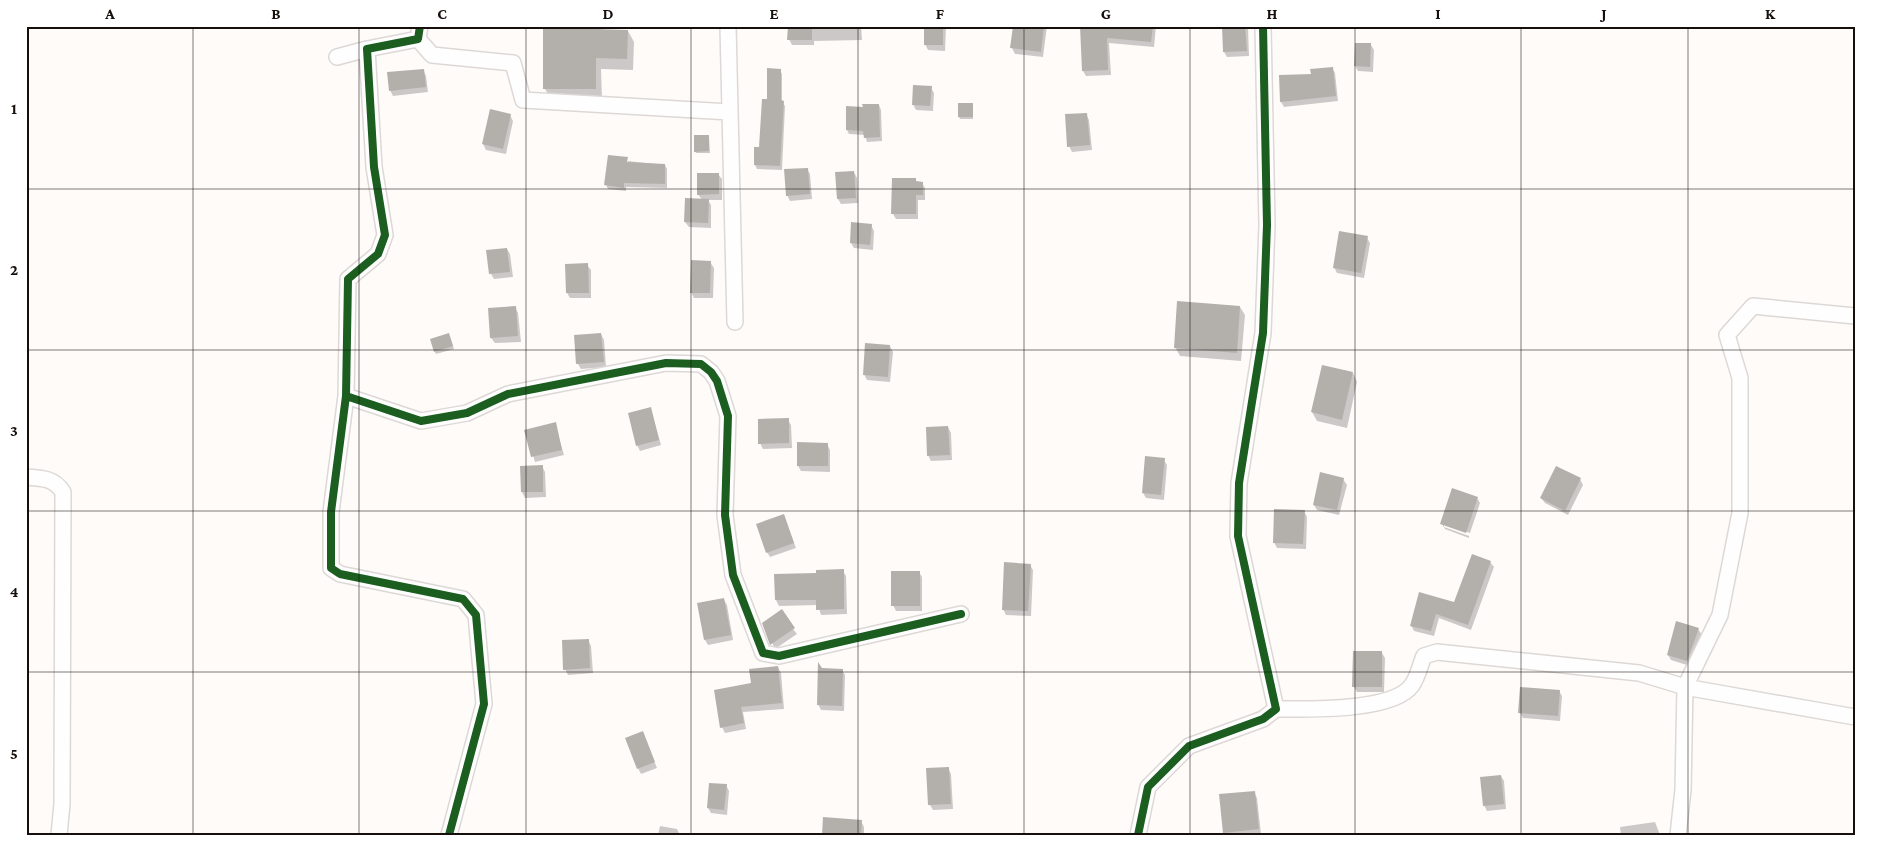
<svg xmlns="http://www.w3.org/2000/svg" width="1881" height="861" viewBox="0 0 1881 861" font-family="'Crimson Pro',serif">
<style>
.shadow{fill:#0003}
.building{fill:#b3b0ac}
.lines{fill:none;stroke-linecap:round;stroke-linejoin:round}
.street-casing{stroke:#ddd8d5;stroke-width:18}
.street{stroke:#fffefe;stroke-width:15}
.cycleway-casing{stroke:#fff;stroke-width:11}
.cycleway{stroke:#1b5e20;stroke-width:8}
.grid{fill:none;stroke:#160f0c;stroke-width:1;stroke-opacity:0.55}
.neatline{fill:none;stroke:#160f0c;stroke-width:2}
.grid-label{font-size:16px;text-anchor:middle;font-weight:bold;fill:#160f0c}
</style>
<rect width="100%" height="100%" fill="#fefbf9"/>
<path class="shadow" d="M 544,26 L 601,26 L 601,30 L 628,31 L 634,42 L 633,70 L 601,69 L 602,99 L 551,99 L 545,89 Z
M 789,26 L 861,26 L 862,40 L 814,41 L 814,45 L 792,45 L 789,39 Z
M 925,26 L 946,26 L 945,51 L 928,50 L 925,44 Z
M 1014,26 L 1047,26 L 1043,57 L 1015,54 L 1012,48 Z
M 1081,26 L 1156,26 L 1154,47 L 1109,43 L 1111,75 L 1086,76 L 1083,71 Z
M 1223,26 L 1248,26 L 1249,56 L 1227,57 L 1224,52 Z
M 1371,45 L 1374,50 L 1373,72 L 1358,71 L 1355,66 Z
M 1332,68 L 1335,73 L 1338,101 L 1284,107 L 1281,102 L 1312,75 Z
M 423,70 L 426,76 L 428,92 L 393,96 L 390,90 Z
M 780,70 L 782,74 L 782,102 L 785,106 L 782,170 L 757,169 L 755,165 L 760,149 L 768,101 Z
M 931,88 L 934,93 L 933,111 L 916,110 L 913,104 Z
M 972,104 L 973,119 L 960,119 L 959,117 Z
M 879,105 L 881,110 L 882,141 L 867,142 L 865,135 L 849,134 L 847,130 L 848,108 L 864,108 Z
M 1086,114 L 1089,120 L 1092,150 L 1072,152 L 1069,146 Z
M 510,115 L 513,121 L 506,154 L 486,150 L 483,144 Z
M 709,136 L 710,153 L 696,153 L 695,151 Z
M 627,158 L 627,169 L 628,161 L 665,165 L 667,169 L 667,188 L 626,187 L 626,191 L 608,189 L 606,185 Z
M 807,169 L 810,174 L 812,199 L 790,201 L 787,195 Z
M 854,172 L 857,178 L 858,203 L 841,204 L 838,199 Z
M 718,174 L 722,179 L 722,200 L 708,200 L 711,205 L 711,228 L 689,227 L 685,222 L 702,200 L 698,194 Z
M 917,183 L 922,183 L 925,188 L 925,200 L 918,200 L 918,219 L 896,219 L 893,214 Z
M 871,225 L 874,231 L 873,250 L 854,248 L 851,243 Z
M 1367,238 L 1370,243 L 1364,278 L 1337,273 L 1334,267 Z
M 507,249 L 510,254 L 513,277 L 494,279 L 491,274 Z
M 710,262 L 714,268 L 713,298 L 694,298 L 691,292 Z
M 587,265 L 591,270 L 591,298 L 570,298 L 567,293 Z
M 515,307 L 518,313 L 521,342 L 495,343 L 491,338 L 489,309 Z
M 1240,307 L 1245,315 L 1241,361 L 1180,356 L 1175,347 Z
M 601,334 L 604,340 L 606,367 L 581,369 L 578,364 Z
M 450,337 L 454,349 L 436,354 L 435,352 Z
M 890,346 L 893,352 L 890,382 L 867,380 L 864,374 Z
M 1353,373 L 1357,382 L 1347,428 L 1317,421 L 1312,412 Z
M 651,409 L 661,445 L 640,451 L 637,445 Z
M 788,420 L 791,425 L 792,448 L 763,449 L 760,443 Z
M 555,424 L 564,455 L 535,462 L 526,431 Z
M 948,427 L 951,433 L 952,460 L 931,461 L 928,455 Z
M 827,444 L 830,450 L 830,472 L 801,471 L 798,466 Z
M 1164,460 L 1167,465 L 1164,500 L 1146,498 L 1143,493 Z
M 542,466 L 545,472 L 546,497 L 525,498 L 522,492 L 521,467 Z
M 1343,479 L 1347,485 L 1339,515 L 1317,510 L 1314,505 Z
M 1580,479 L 1583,485 L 1568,515 L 1545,503 L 1541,498 Z
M 1477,498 L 1480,503 L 1470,533 L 1444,524 L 1444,527 L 1469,536 L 1469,538 L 1445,529 L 1442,524 Z
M 1304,511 L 1307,517 L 1306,549 L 1277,548 L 1274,542 Z
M 784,516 L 796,548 L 770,557 L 767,552 Z
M 1490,562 L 1494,567 L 1471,630 L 1439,618 L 1434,636 L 1414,631 L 1411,625 L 1455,603 Z
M 1030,565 L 1033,570 L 1031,616 L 1006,615 L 1003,609 Z
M 843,571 L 846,576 L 847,614 L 821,615 L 818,605 L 779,606 L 776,600 L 775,575 L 817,574 Z
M 919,572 L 922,577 L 922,611 L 896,611 L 893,605 Z
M 724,600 L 727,605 L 733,640 L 708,645 L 705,640 Z
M 763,624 L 793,629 L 797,634 L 775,649 Z
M 1698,629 L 1702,635 L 1690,666 L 1671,660 L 1668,655 Z
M 588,640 L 591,646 L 593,673 L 568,675 L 565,669 Z
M 1382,653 L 1385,658 L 1384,692 L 1357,692 L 1354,687 Z
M 778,667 L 781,673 L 784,709 L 743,712 L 746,729 L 725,733 L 722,727 L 752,684 Z
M 821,669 L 842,670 L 845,675 L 844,711 L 821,710 L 818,704 Z
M 1559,691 L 1562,696 L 1560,721 L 1523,718 L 1520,712 Z
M 645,738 L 657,768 L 641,774 L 638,768 Z
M 948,768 L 951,774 L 953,809 L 933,810 L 930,805 L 928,769 Z
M 1501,776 L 1504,781 L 1506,809 L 1487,811 L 1484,805 Z
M 726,785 L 729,791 L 727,815 L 711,813 L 708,808 Z
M 1254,792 L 1257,798 L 1261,834 L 1226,835 L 1224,832 Z
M 861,821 L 864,827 L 864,835 L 823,835 Z
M 1655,822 L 1660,835 L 1621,835 L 1620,827 Z
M 660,826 L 677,829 L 680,835 L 658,835 Z"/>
<path class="building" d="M 543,26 L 595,26 L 595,29 L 628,30 L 627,59 L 596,58 L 596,89 L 543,89 Z
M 788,26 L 812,26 L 812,40 L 787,40 Z
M 924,26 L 943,26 L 943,45 L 924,45 Z
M 1013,26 L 1044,26 L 1041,52 L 1010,48 Z
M 1080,26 L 1153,26 L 1151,42 L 1107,38 L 1108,70 L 1082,71 Z
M 1222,26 L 1245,26 L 1247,51 L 1223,52 Z
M 1355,43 L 1371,43 L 1370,67 L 1354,66 Z
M 1333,67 L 1336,96 L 1280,102 L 1279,75 L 1311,74 L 1310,69 Z
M 767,68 L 781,69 L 781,100 L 784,101 L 780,166 L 754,165 L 754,147 L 759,147 L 762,99 L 767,99 Z
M 424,69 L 426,87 L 389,91 L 387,72 Z
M 913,85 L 932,86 L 930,106 L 912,105 Z
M 958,103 L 973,103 L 973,117 L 958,117 Z
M 862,104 L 879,104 L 880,137 L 864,138 L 863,131 L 846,130 L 846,106 L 863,107 Z
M 490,109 L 511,114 L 503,149 L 482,144 Z
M 1087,113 L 1090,145 L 1067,147 L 1065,114 Z
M 694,135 L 709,135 L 709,151 L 694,152 Z
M 608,155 L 628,157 L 627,162 L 665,164 L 665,184 L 624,183 L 624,188 L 604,185 Z
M 808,168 L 810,194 L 786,196 L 784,169 Z
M 854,171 L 856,198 L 837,199 L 835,172 Z
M 697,173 L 719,173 L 719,194 L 697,195 Z
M 892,178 L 916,178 L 916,181 L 923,182 L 923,195 L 916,195 L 916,214 L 891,214 Z
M 685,198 L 709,199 L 708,223 L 684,222 Z
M 851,222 L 872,224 L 870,245 L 850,243 Z
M 1339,231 L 1368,236 L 1361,273 L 1333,268 Z
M 507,248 L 510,272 L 489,274 L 486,250 Z
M 691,260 L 711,261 L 710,293 L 690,293 Z
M 588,263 L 589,293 L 566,293 L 565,264 Z
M 1177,301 L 1240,306 L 1237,353 L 1174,348 Z
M 516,306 L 518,336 L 490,338 L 488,308 Z
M 449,333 L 453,346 L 434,352 L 430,339 Z
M 601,333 L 604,362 L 576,364 L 574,335 Z
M 865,343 L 890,345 L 888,377 L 863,375 Z
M 1322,365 L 1353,372 L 1342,420 L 1311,412 Z
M 651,407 L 659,440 L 636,446 L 628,413 Z
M 789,418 L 789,443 L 758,444 L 758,419 Z
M 556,422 L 562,450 L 531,457 L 524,430 Z
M 948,426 L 950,455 L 927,456 L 926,427 Z
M 797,442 L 828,443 L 828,466 L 797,466 Z
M 1145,456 L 1165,458 L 1161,495 L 1142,493 Z
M 543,465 L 543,492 L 521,492 L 520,466 Z
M 1556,466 L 1581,478 L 1565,511 L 1540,498 Z
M 1320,472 L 1344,478 L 1337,510 L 1313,505 Z
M 1452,488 L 1478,497 L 1466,533 L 1440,524 Z
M 1274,509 L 1305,510 L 1303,544 L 1273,543 Z
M 784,514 L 794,543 L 766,553 L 756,524 Z
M 1472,554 L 1491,561 L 1468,625 L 1436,614 L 1431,631 L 1410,626 L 1419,592 L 1454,602 Z
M 1004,562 L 1031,564 L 1028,611 L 1002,610 Z
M 844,569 L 844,609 L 816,610 L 816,600 L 775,600 L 774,574 L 816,573 L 816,570 Z
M 891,571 L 920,571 L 920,606 L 891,606 Z
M 724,598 L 731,635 L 704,640 L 697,603 Z
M 782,609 L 795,628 L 770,645 L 762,623 Z
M 1676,621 L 1699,628 L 1687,661 L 1667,655 Z
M 589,639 L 590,668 L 563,670 L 562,640 Z
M 1353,651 L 1382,651 L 1382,687 L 1352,687 Z
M 818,662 L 822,668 L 843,669 L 842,706 L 817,705 Z
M 778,666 L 782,703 L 741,707 L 744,723 L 720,728 L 714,690 L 751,683 L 749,669 Z
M 1520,687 L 1560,690 L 1558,716 L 1518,713 Z
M 643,731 L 655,762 L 637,769 L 625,738 Z
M 949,767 L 951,804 L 928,805 L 926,768 Z
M 1501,775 L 1504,804 L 1483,806 L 1480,777 Z
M 709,783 L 727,784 L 724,810 L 707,808 Z
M 1255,791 L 1259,829 L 1223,833 L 1219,794 Z
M 823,817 L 862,820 L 861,835 L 822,835 Z"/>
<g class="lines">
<g class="street-casing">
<path id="street" d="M 420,26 L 418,39 L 367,49 L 374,167 L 385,235 L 378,254 L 348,279 L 346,396 L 331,512 L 331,568 L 340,574 L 463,599 L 476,615 L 484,704 L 449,835
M 728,26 L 735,322
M 418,39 L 432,55 L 513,63 L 523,100 L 730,112
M 337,57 L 367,49
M 1855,316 L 1753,306 L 1727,335 L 1740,378 L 1740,513 L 1720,615 L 1685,687 L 1855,717
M 346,396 L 421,421 L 467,413 L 508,394 L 666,363 L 701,364 L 711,372 L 717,381 L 728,416 L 725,515 L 733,575 L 763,653 L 779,656 L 961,614
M 26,477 C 42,478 54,478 63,492 L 62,804 L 59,835
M 1276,709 C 1305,709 1394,712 1412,685 C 1418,677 1420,665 1424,656 L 1437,652 L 1639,673 L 1685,687 L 1683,790 L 1678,835
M 1138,835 L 1148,787 L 1189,746 L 1263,719 L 1276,709 L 1238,536 L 1239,483 L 1263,333 L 1267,225 L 1263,26"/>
</g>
<use href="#street" class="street"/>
<g class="cycleway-casing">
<path id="cycleway" d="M 420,26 L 418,39 L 367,49 L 374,167 L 385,235 L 378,254 L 348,279 L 346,396 L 331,512 L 331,568 L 340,574 L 463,599 L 476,615 L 484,704 L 449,835
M 346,396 L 421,421 L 467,413 L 508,394 L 666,363 L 701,364 L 711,372 L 717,381 L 728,416 L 725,515 L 733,575 L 763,653 L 779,656 L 961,614
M 1138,835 L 1148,787 L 1189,746 L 1263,719 L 1276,709 L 1238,536 L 1239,483 L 1263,333 L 1267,225 L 1263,26"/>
</g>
<use href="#cycleway" class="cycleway"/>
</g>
<path class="grid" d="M 193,26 L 193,835M 359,26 L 359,835M 526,26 L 526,835M 691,26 L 691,835M 858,26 L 858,835M 1024,26 L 1024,835M 1190,26 L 1190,835M 1355,26 L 1355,835M 1521,26 L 1521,835M 1688,26 L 1688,835M 26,189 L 1855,189M 26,350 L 1855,350M 26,511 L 1855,511M 26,672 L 1855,672"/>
<rect width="1881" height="861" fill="none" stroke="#ffffff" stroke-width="55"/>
<rect x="28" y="28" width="1826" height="806" class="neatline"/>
<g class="grid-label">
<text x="110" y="19">A</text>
<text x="276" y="19">B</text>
<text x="442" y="19">C</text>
<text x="608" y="19">D</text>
<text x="774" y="19">E</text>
<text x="940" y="19">F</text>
<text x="1106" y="19">G</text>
<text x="1272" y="19">H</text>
<text x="1438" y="19">I</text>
<text x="1604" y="19">J</text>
<text x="1770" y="19">K</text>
<text x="14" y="114">1</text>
<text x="14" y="275">2</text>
<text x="14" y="436">3</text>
<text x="14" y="597">4</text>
<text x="14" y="759">5</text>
</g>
</svg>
